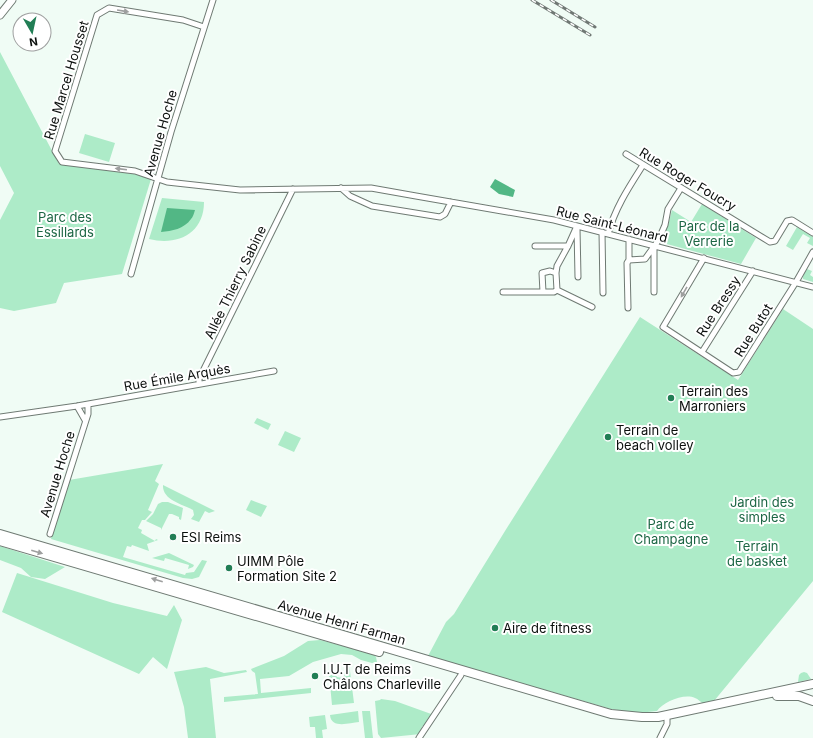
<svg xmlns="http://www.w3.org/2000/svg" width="813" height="738" viewBox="0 0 813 738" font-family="Inter,sans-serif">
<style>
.green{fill:#adebc8}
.water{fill:#52b785}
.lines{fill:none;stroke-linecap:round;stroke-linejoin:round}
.street-casing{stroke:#6f7a73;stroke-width:7}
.secondary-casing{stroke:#6f7a73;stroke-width:9}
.primary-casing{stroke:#6f7a73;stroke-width:10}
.street{stroke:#fff;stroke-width:5}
.secondary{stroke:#fff;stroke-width:7}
.primary{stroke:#fff;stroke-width:8}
.rail-casing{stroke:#707874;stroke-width:3}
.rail{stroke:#fff;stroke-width:1.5;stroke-dasharray:4.5;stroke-linecap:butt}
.oneway{fill:#9e9f9f}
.poi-dot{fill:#217e55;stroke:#fff;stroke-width:1.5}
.labels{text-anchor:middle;stroke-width:4;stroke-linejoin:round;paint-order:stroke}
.street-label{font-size:13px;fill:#0c100e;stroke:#fff}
.park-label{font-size:13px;fill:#1c6644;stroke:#fff}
.poi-label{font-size:13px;fill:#0c100e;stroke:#fff;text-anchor:start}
</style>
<rect width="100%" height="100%" fill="#f0fcf5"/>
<path class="green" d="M 0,52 L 59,164 L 134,174 L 151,179 L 122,274 L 64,283 L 56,303 L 14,311 L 0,308 L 0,220 L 14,193 L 0,166 Z
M 85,134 L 115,143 L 109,162 L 79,153 Z
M 162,198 L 204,202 C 204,234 177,246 149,239 Z
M 702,204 L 756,238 L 741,264 L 663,243 L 661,240 L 668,225 L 672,210 L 691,222 Z
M 797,227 L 813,237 L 813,246 L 807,243 L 810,238 L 803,234 L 793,250 L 786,246 Z
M 807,269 L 812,271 L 810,275 L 813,277 L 813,282 L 803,279 L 803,276 Z
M 783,309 L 813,329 L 813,581 L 714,701 L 703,704 C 701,702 698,699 695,698 C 684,693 663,702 657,711 L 638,713 L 611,709 L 428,656 L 446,622 L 454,614 L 505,531 L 640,317 L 738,380 Z
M 257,418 L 271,424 L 268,430 L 254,423 Z
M 285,431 L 301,438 L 294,452 L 278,445 Z
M 163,464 L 155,481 L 159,484 L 148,510 L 152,512 L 145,520 L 142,520 L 138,528 L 142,530 L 141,533 L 155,541 L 156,539 L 158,540 L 147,544 L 149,551 L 132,545 L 131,547 L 127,546 L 123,557 L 185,575 L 186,573 L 194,572 L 202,560 L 207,561 L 199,577 L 192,579 L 183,578 L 51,539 L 69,480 Z
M 163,485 L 215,511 L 209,513 L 205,511 L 199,522 L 191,519 L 194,515 L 193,510 C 182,504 162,500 163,485 Z
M 251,500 L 267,506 L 261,517 L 246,510 Z
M 162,502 L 168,502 L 183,508 L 181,520 L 179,519 L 179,517 L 172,514 L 169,514 L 161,530 L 161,528 L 146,521 L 153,514 L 158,504 Z
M 0,546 L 65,567 L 45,579 L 31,577 L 21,568 L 0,560 Z
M 169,553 L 194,565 L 193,567 L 188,569 L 189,565 L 165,558 L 164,561 L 152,558 Z
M 17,573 L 113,603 L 167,616 L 174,605 L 182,620 L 167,669 L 153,657 L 139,674 L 2,612 Z
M 320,640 L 373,654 L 376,657 L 377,662 L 372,663 L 361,660 L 352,655 L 341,654 L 313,662 L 289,676 L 260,679 L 261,693 L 311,688 L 311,693 L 224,702 L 224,697 L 258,694 L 255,673 L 252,671 L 251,669 L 284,656 L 308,641 Z
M 347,663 L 349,663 L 354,703 L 332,705 L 329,674 L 334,672 L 337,677 L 342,678 L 344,676 Z
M 206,667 L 224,673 L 246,670 L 247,672 L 210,679 L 216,738 L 188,738 L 184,707 L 174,672 Z
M 804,672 L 807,673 L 811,679 L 798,682 L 799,675 L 801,673 Z
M 381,699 L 395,701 L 434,715 L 426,726 L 422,726 L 421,734 L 381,738 L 378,734 L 375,701 L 380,700 Z
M 358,711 L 359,722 C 349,723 331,729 330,715 Z
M 362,711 L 370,711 L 373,738 L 365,738 Z
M 325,715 L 327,729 L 322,730 L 323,738 L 316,738 L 315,727 L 310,727 L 309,717 Z"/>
<path class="water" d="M 495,179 L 515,190 L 513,197 L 499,194 L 490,187 Z
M 167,208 L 195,210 C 194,213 193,217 191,219 C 184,229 172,231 161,232 Z"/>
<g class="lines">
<g class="street-casing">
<path id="street" d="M 204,27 L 183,20 L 109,8 L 97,15 L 55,151 L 62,162 L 135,171 L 167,182 L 240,190 L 371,188 L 416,196 L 554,220 L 813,287
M 626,154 L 770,242 L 775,241 L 787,221 L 792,220 L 813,233
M 341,188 L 350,196 L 372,206 L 440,217 L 445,214 L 451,202
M 577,228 L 578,277
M 602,232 L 603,293
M 608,234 C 615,208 629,187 643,165
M 629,239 L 629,260 L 645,259 L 658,241 L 665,225 L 668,209 L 681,188
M 535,246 L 568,246
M 654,249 L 654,292
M 704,258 L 663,327 L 733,373 L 739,372 L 796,282 L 813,252
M 556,273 L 557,290 L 554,292 L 543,292 L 542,273 L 550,271 L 556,273 L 557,266 L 568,246 L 577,226
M 131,274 L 171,132 L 213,0
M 557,290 L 592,307
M 503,292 L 543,292
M 628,308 L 627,263 L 629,260
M 702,352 L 753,271
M 199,384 L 199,379 L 293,189
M 77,406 L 85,420
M 0,417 L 77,406 L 274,371
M 50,534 L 88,414 L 88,404
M 419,738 L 461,675
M 660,738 L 667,724 L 667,719"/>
</g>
<g class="secondary-casing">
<path id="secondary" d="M 0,15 L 12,0"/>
</g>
<g class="primary-casing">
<path id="primary" d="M 0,534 L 611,714 L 642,717 L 658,717 L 813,684
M 0,541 L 379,652
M 777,696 L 799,696 L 813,701"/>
</g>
<use href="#street" class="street"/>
<use href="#secondary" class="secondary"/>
<use href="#primary" class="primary"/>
<g class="rail-casing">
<path id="rail" d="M 532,0 L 590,35
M 551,0 L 595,27"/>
</g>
<use href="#rail" class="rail"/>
</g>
<defs><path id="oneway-solid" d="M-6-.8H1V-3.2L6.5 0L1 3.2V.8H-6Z"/></defs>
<g class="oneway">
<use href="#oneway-solid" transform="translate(123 11) rotate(9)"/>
<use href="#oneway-solid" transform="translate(121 169) rotate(-173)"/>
<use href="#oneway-solid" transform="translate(684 292) rotate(120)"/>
<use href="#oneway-solid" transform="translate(37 552) rotate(16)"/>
<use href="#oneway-solid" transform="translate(157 580) rotate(-163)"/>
</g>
<g class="poi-dot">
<circle cx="671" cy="398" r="4"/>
<circle cx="608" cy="437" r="4"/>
<circle cx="173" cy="537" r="4"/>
<circle cx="229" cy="568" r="4"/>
<circle cx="495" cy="628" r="4"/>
<circle cx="315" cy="676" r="4"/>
</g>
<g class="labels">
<g class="street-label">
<text transform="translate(66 80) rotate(-73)" y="5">Rue Marcel Housset</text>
<text transform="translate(160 133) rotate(-74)" y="5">Avenue Hoche</text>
<text transform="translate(688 179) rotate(31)" y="5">Rue Roger Foucry</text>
<text transform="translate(612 224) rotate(14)" y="5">Rue Saint-Léonard</text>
<text transform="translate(235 282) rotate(-64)" y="5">Allée Thierry Sabine</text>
<text transform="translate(718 306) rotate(-57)" y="5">Rue Bressy</text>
<text transform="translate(753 330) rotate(-58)" y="5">Rue Butot</text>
<text transform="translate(177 377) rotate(-10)" y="5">Rue Émile Arquès</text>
<text transform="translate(57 474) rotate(-73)" y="5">Avenue Hoche</text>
<text transform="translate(342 622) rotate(16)" y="5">Avenue Henri Farman</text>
</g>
<g class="park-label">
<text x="65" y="222">Parc des<tspan x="65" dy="15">Essillards</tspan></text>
<text x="709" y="231">Parc de la<tspan x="709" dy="15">Verrerie</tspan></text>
<text x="762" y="507">Jardin des<tspan x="762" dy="15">simples</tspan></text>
<text x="671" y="529">Parc de<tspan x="671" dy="15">Champagne</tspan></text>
<text x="757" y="551">Terrain<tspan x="757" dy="15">de basket</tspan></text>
</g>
<g class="poi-label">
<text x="679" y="396">Terrain des<tspan x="679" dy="15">Marroniers</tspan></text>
<text x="616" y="435">Terrain de<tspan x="616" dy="15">beach volley</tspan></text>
<text x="181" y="542">ESI Reims</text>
<text x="237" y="566">UIMM Pôle<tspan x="237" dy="15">Formation Site 2</tspan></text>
<text x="503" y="633">Aire de fitness</text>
<text x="323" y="674">I.U.T de Reims<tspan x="323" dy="15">Châlons Charleville</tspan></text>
</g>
</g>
<g transform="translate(32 32) rotate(171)"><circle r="19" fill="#ffffff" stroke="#9e9f9f"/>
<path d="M0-3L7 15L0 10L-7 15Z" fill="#217e55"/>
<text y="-6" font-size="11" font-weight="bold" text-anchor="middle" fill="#0c100e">N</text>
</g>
</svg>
